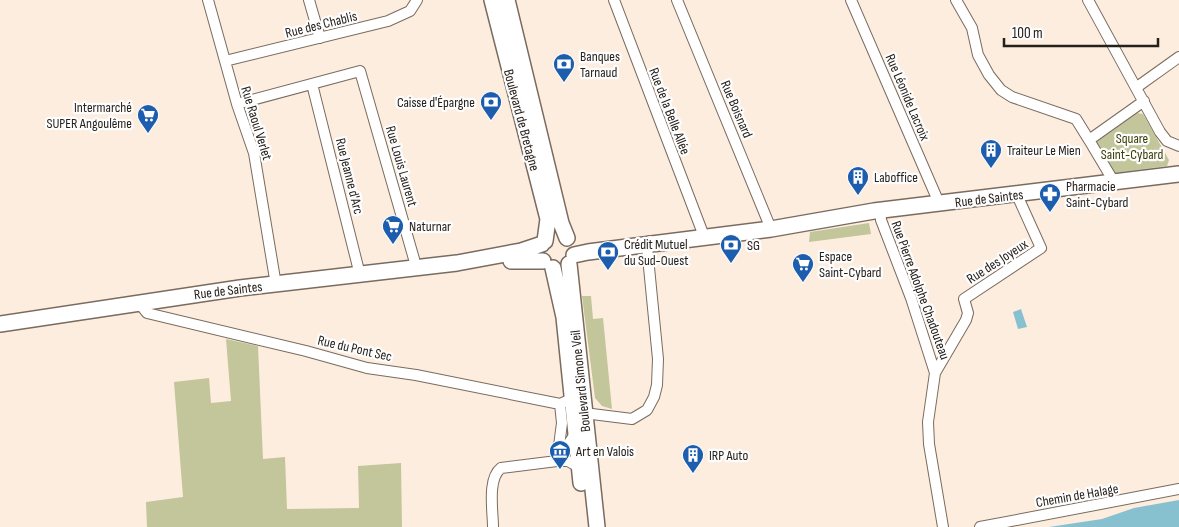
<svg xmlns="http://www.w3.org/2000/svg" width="1179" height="527" viewBox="0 0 1179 527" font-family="'Sofia Sans Condensed',sans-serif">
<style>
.green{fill:#c2c69a}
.water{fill:#87c1cf}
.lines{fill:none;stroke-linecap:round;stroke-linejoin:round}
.street-casing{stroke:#796b5f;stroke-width:12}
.secondary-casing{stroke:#796b5f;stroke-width:18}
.street{stroke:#fff;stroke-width:10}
.secondary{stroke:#fff;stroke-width:15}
.labels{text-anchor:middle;stroke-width:4.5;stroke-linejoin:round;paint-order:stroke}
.street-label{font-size:14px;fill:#26201b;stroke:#fdfdfd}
.poi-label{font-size:14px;fill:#26201b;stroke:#fdfdfd;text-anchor:start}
.park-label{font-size:14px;fill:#3a3d03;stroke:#fdfdfd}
</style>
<rect width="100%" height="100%" fill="#fdeddf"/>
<path class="green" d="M 1137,113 L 1143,114 L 1169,160 L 1167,166 L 1113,173 L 1096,142 Z
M 869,223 L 871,234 L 809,242 L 810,232 Z
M 582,296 L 591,296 L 593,319 L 603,318 L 612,409 L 602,406 L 595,398 Z
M 226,339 L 258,346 L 263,459 L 285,457 L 287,509 L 359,508 L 358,466 L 401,463 L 402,527 L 147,527 L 146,502 L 183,497 L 174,382 L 209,378 L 211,403 L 231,401 Z"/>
<path class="water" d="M 1021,309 L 1027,327 L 1018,329 L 1013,312 Z
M 1179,500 L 1179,527 L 1049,527 L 1102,519 L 1134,508 Z"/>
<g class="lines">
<g class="street-casing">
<path id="street" d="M 208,0 L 237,104 L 254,153 L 276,285
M 309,0 L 320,38
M 614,0 L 702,231
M 677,0 L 771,229
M 851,0 L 936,196 L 937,204
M 956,0 L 972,28 L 978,55 L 989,75 L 1001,90 L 1012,97 L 1076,119 L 1089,140
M 1088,0 L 1160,132 L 1167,141 L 1179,146
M 225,61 L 388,21 L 410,11 L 417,0
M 312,84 L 360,275
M 1137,87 L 1179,57
M 237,104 L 360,71 L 414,259 L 415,269
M 1114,182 L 1089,140 L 1144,101
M 880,211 L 881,220 L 911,298 L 935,373 L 928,422 L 929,444 L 943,527
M 139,303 L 147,313 L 306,351 L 367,368 L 416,375 L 560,404 L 571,399
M 935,373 L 966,320 L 968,313 L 964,299 L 1041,248 L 1017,195
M 584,413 L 632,419 L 647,410 L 654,397 L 657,385 L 658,359 L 647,247 L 650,241
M 575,434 L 557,461 L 568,461 L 579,467
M 493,527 C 493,511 487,479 501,468 L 557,461 L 562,423 L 560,404
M 980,527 L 1179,489"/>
</g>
<g class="secondary-casing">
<path id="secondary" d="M 492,0 L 548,219 L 545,241
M 507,0 L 561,223 L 567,238
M 574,255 L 588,252 L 771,229 L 874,211 L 1179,174
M 511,261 L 543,261
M 569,264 L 597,527
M 553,268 L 564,317 L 581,483
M 0,324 L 240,288 L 457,263 L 521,251 L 542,244"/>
</g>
<use href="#street" class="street"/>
<use href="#secondary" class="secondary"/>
</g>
<defs>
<g id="bank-pin" transform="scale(1.125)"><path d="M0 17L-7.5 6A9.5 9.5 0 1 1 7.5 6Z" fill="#1d5dae" stroke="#fdfdfd"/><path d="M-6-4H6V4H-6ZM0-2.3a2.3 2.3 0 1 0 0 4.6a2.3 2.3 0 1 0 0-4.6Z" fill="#fff"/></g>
<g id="supermarket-pin" transform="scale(1.125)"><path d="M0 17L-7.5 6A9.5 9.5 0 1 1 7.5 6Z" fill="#1d5dae" stroke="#fdfdfd"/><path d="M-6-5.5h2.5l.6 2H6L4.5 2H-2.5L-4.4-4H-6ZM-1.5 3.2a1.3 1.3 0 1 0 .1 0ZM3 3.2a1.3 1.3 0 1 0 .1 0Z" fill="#fff"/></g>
<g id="building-pin" transform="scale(1.125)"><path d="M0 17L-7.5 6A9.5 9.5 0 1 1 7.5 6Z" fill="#1d5dae" stroke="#fdfdfd"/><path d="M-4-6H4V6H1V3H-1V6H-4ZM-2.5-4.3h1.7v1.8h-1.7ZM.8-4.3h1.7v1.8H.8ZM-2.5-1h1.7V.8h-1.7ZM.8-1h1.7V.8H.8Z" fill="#fff"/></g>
<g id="pharmacy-pin" transform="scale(1.125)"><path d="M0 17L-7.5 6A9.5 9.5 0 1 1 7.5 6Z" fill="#1d5dae" stroke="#fdfdfd"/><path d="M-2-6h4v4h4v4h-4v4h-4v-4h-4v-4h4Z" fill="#fff"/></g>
<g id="museum-pin" transform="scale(1.125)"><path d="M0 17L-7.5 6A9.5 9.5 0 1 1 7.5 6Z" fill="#1d5dae" stroke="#fdfdfd"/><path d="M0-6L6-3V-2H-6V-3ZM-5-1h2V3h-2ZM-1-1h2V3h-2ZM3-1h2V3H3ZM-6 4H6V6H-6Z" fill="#fff"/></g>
</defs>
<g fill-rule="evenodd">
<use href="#bank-pin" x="564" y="64"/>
<use href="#bank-pin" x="491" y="102"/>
<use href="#supermarket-pin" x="148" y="115"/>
<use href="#building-pin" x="991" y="150"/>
<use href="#building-pin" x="858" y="177"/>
<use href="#pharmacy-pin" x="1050" y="194"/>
<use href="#supermarket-pin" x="393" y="226"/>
<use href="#bank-pin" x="731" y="245"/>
<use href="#bank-pin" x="608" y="252"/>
<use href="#supermarket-pin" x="803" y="264"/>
<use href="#museum-pin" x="560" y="451"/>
<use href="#building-pin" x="693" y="455"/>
</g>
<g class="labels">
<g class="street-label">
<text transform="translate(321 24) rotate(-14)" y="5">Rue des Chablis</text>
<text transform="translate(908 97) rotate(67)" y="5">Rue Léonide Lacroix</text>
<text transform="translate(737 109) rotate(67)" y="5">Rue Boisnard</text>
<text transform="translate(670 111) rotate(69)" y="5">Rue de la Belle Allée</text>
<text transform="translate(522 120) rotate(75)" y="5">Boulevard de Bretagne</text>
<text transform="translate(257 123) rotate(73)" y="5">Rue Raoul Verlet</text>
<text transform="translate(402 166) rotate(74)" y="5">Rue Louis Laurent</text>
<text transform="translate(350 176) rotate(76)" y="5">Rue Jeanne d'Arc</text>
<text transform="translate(989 198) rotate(-7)" y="5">Rue de Saintes</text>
<text transform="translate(997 261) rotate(-33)" y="5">Rue des Joyeux</text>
<text transform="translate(228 290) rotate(-7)" y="5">Rue de Saintes</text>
<text transform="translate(921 290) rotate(70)" y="5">Rue Pierre Adolphe Chadouteau</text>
<text transform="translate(355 348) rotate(13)" y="5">Rue du Pont Sec</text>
<text transform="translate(580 381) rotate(-96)" y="5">Boulevard Simone Veil</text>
<text transform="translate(1077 495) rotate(-10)" y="5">Chemin de Halage</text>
</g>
<g class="poi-label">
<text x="580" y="61">Banques<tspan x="580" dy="16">Tarnaud</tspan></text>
<text x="475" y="107" text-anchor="end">Caisse d'Épargne</text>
<text x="132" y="112" text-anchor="end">Intermarché<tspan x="132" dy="16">SUPER Angoulême</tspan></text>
<text x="1007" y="155">Traiteur Le Mien</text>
<text x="874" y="182">Laboffice</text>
<text x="1066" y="191">Pharmacie<tspan x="1066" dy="16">Saint-Cybard</tspan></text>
<text x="409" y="231">Naturnar</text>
<text x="624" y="249">Crédit Mutuel<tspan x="624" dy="16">du Sud-Ouest</tspan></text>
<text x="747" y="250">SG</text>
<text x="819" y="261">Espace<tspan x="819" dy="16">Saint-Cybard</tspan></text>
<text x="576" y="456">Art en Valois</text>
<text x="709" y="460">IRP Auto</text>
</g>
<g class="park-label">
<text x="1132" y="143">Square<tspan x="1132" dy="16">Saint-Cybard</tspan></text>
</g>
</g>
<path d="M1004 38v8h154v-8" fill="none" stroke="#26201b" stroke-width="2.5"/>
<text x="1012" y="38" font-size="15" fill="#26201b" stroke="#fdfdfd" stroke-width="4" paint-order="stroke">100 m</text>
</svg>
